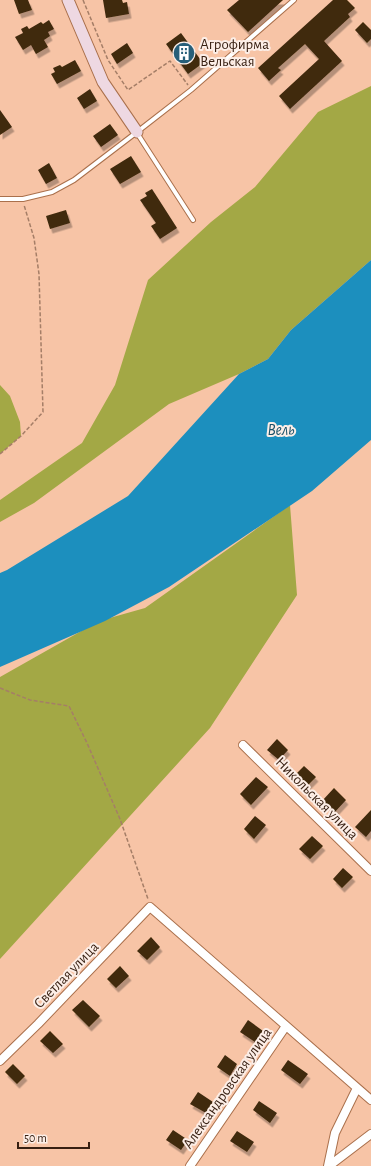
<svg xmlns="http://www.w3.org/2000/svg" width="371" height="1166" viewBox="0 0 371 1166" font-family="'Alegreya Sans',sans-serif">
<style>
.green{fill:#a3a845}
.water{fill:#1c8fbe}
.building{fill:#3f290c;filter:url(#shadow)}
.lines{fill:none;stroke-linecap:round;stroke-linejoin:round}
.lane-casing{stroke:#aa704c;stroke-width:6}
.street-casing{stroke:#aa704c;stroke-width:10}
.secondary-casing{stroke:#aa704c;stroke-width:13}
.path{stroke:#a57e67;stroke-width:1.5;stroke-dasharray:4 2;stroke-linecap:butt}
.lane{stroke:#fff;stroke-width:4}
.street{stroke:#fff;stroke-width:8}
.secondary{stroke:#eed8e2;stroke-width:11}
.labels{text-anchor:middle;stroke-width:4;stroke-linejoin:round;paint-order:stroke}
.poi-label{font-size:15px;fill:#371f11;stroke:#fceee7;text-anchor:start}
.street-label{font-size:15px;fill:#371f11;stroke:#fceee7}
.water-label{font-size:16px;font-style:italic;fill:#19516a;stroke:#fceee7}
</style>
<defs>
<filter id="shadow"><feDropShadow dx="2.5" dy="4.5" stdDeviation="0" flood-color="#0004"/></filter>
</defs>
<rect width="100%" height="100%" fill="#f7c4a6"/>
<path class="green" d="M 371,86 L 371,260 L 291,330 L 268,359 L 239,374 L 169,404 L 34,503 L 0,522 L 0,500 L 82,443 L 115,385 L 148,280 L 211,222 L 255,187 L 318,112 Z
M 0,385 L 10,396 L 20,422 L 21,436 L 0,454 Z
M 290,505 L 297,595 L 210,728 L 0,959 L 0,677 L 99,621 L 145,608 Z"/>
<path class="water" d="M 371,260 L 371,440 L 312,491 L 169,587 L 105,621 L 0,667 L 0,573 L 7,570 L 128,496 L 239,374 L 268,359 L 291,330 Z"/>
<path class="building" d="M 14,0 L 28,0 L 32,10 L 19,14 Z
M 103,0 L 122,0 L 123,3 L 127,2 L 129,14 L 106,18 Z
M 239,0 L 283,0 L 248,32 L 227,10 Z
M 333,0 L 347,0 L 355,8 L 348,14 L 350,17 L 324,41 L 342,61 L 290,109 L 279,96 L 319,59 L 305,44 L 278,68 L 281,70 L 269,81 L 258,68 Z
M 49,20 L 54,29 L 48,32 L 50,36 L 44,40 L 48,47 L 36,54 L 31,45 L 23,50 L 15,37 L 23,33 L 21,29 L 27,26 L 29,29 L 41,22 L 43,24 Z
M 363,22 L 371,30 L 371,39 L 367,43 L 355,30 Z
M 181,33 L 203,63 L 188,74 L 166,44 Z
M 127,43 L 133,53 L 117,64 L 111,54 Z
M 75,60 L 81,71 L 57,84 L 51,74 L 55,72 L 53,68 L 60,65 L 62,67 Z
M 90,89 L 97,101 L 84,109 L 77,98 Z
M 0,110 L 12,127 L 0,135 Z
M 110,124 L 118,135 L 101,147 L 93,136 Z
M 131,156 L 141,172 L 120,184 L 110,169 Z
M 49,163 L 57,178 L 46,184 L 38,170 Z
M 152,189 L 177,228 L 160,239 L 151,226 L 156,223 L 140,200 L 147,196 L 145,193 Z
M 66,210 L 70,223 L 50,229 L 46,216 Z
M 277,739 L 288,750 L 279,760 L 267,750 Z
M 304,766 L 316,777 L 306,787 L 294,776 Z
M 256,777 L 268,787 L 251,805 L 240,794 Z
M 334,788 L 346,800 L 334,813 L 322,801 Z
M 371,810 L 371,831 L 366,837 L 355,827 Z
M 255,816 L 266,825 L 254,839 L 244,829 Z
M 312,836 L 323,846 L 310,859 L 299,849 Z
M 343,868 L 353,877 L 342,888 L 333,879 Z
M 151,937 L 160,947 L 147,960 L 137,951 Z
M 120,966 L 129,976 L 116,988 L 107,979 Z
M 83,1000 L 100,1016 L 89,1027 L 72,1010 Z
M 248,1020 L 263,1031 L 255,1042 L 240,1032 Z
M 50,1031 L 63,1044 L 53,1053 L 40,1041 Z
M 225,1055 L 237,1064 L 230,1076 L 217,1067 Z
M 288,1060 L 308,1074 L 300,1084 L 281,1070 Z
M 13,1064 L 25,1076 L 17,1084 L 5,1072 Z
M 198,1092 L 213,1102 L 206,1113 L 190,1104 Z
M 259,1101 L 277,1113 L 270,1123 L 253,1110 Z
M 173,1130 L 188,1140 L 181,1150 L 166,1140 Z
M 237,1131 L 254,1142 L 247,1152 L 230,1141 Z"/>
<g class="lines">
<g class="lane-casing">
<path id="lane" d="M 137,133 L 193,220
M 0,199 L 23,199 L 52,192 L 74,180 L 137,132 L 191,90 L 294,0"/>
</g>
<g class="street-casing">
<path id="street" d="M 243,745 L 371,871
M 0,1061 L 38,1024 L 150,907 L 371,1100
M 190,1166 L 286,1026
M 328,1166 L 335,1133 L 357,1088
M 329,1166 L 371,1134"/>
</g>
<g class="secondary-casing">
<path id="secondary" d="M 68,0 L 103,82 L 137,132"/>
</g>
<path class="path" d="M 83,0 L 108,60 L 128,90 L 170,61 L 188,85
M 0,454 L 21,436 L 43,412 L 39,274 L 34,238 L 24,205
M 0,688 L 30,700 L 69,706 L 87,743 L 120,819 L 148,899"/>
<use href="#lane" class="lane"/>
<use href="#street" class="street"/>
<use href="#secondary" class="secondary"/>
</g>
<defs>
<g id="building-disc" transform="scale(1.15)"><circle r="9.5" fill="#275f79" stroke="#fceee7"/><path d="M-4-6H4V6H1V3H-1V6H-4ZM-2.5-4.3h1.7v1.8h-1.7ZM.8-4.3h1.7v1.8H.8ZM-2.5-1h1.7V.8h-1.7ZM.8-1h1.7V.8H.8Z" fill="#fff"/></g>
</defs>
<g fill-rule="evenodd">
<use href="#building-disc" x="184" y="53"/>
</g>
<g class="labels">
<g class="poi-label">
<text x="200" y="49">Агрофирма<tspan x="200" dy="17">Вельская</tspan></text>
</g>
<g class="street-label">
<text transform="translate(317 798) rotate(45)" y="5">Никольская улица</text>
<text transform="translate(66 975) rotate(-46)" y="5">Светлая улица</text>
<text transform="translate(227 1088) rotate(-55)" y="5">Александровская улица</text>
</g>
<g class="water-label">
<text x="281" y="435">Вель</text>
</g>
</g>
<path d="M18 1142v6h71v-6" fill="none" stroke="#371f11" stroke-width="2"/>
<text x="24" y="1142" font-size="12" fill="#371f11" stroke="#fceee7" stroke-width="3" paint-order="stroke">50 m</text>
</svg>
